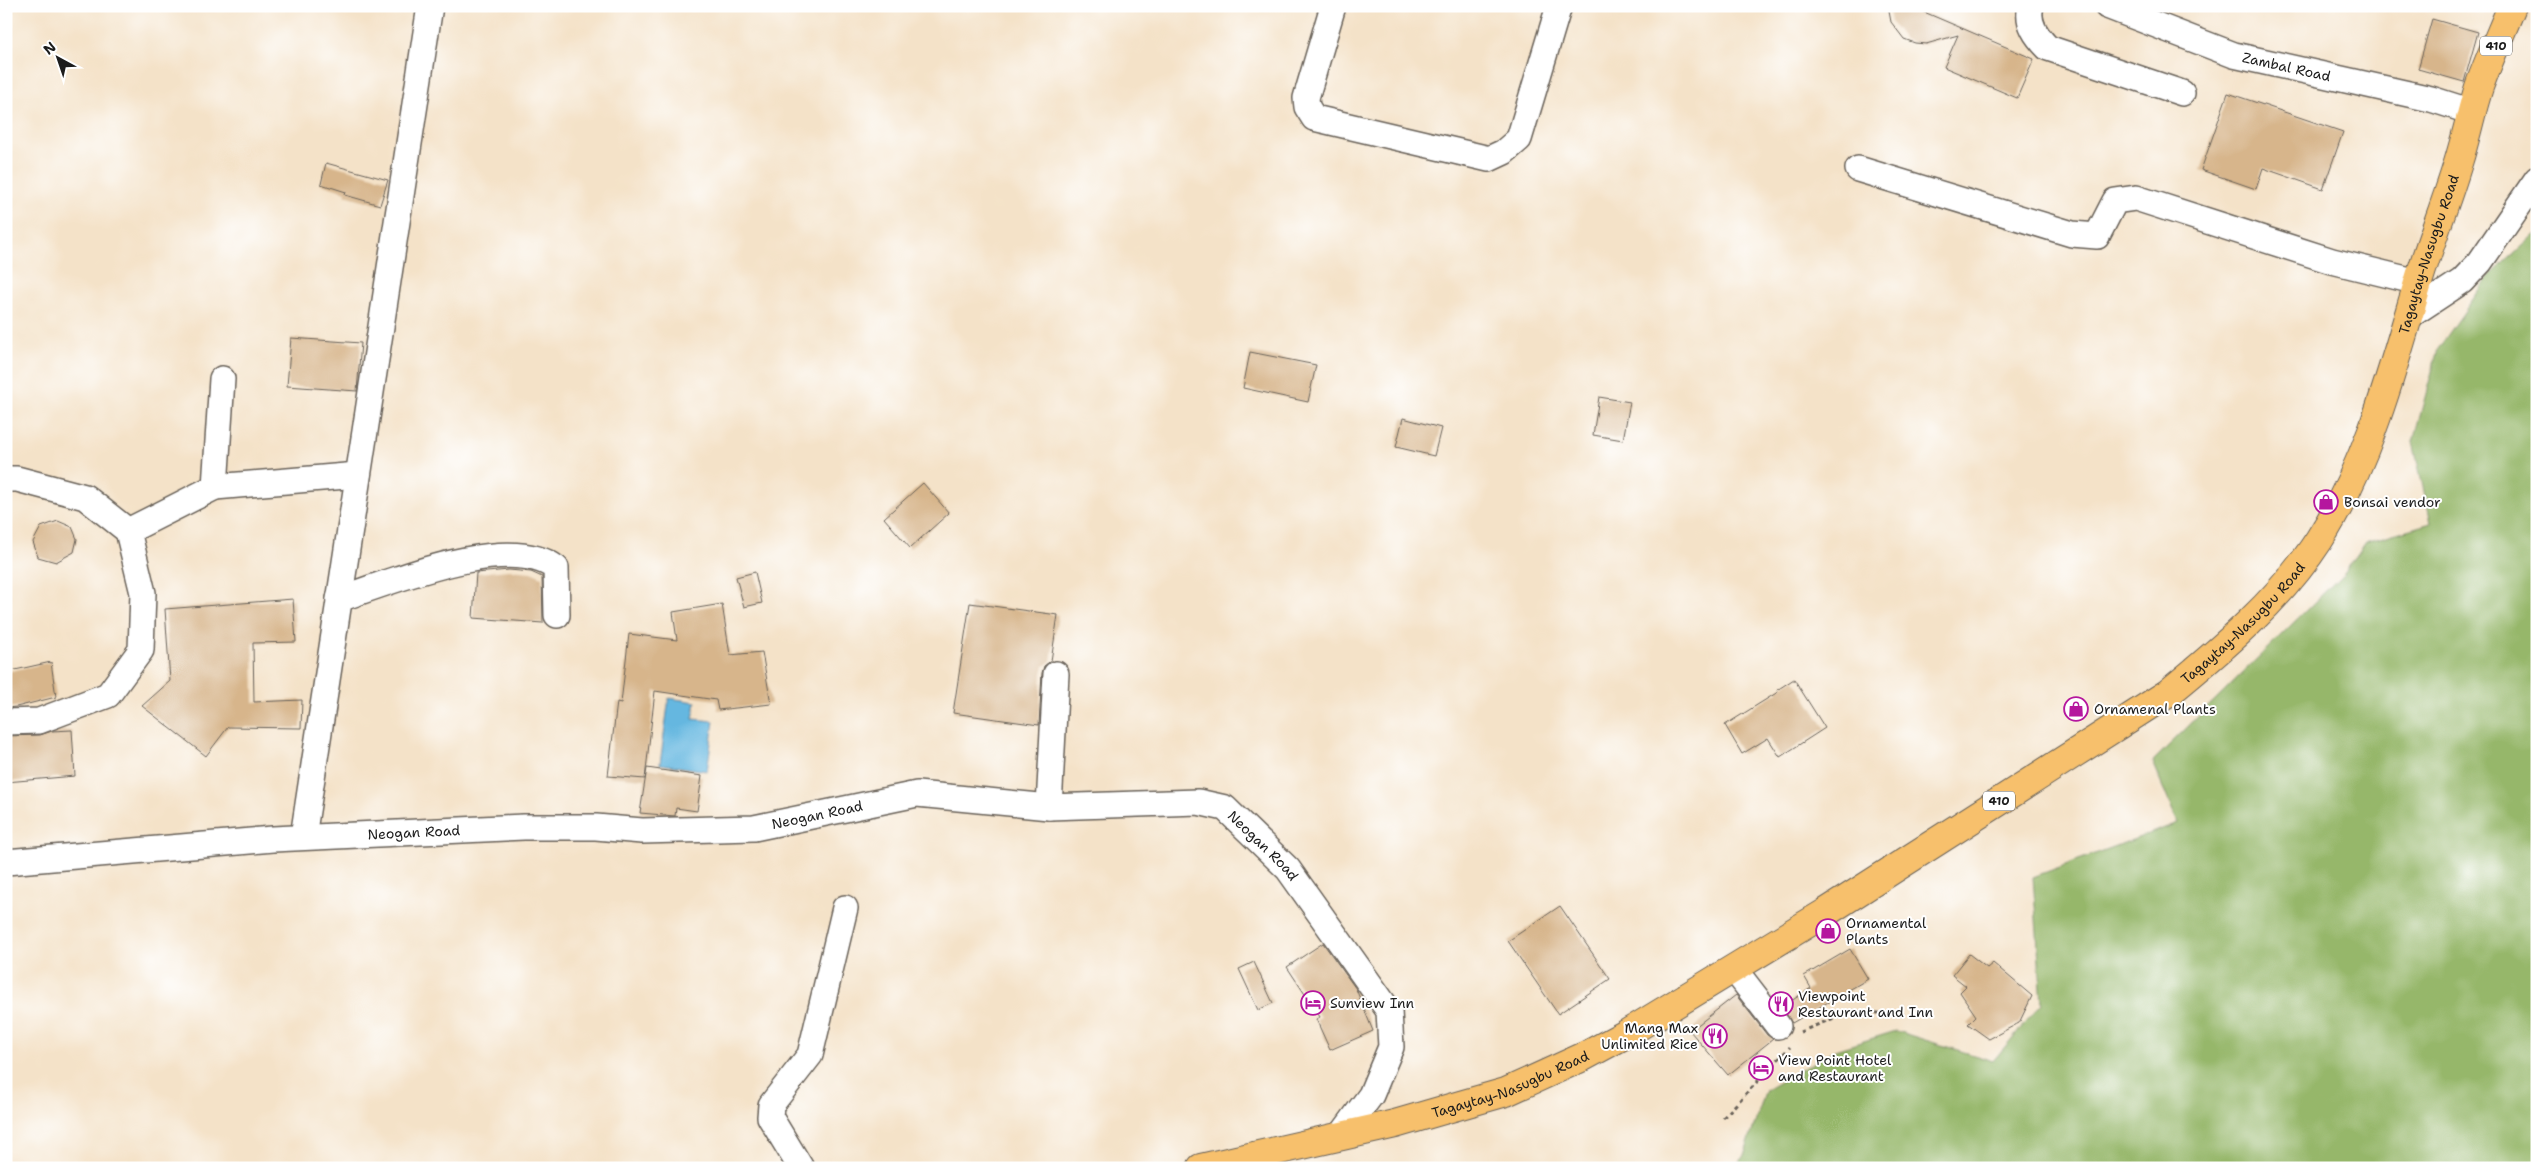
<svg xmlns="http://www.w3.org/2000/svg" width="2543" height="1174" viewBox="0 0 2543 1174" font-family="'Shantell Sans',sans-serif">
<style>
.forest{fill:#96b76b;stroke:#596a44}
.water{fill:#65b7e0;stroke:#406a7e}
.building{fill:#d7b58b}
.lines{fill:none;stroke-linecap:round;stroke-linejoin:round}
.minor-casing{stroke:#686158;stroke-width:28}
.major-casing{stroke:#686158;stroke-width:30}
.path{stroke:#686158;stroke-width:3;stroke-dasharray:4 4;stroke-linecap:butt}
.minor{stroke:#fff;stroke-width:25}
.major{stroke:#f7c06c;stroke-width:28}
.labels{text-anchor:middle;stroke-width:4;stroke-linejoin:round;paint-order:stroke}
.shield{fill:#fff;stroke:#606060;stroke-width:1}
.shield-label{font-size:12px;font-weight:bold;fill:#1c1c1c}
.street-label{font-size:14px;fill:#1c1c1c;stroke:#fff}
.poi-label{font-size:14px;fill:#1c1c1c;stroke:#fff;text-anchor:start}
</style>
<rect width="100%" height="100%" fill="#fff"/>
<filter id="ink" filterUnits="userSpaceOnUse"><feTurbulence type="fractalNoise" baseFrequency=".02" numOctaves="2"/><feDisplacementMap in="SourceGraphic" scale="10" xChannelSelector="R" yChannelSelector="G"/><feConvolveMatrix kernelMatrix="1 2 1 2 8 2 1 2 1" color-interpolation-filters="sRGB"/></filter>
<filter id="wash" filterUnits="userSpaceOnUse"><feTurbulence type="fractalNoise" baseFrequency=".0096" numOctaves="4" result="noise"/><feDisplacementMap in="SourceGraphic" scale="20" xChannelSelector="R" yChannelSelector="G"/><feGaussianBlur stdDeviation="1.12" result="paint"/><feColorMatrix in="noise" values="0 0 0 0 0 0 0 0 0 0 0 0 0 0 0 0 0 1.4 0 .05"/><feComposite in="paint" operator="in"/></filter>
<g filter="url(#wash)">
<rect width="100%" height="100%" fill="#f4e2c8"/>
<path class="forest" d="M 2537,232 L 2537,1168 L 1737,1168 L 1745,1153 L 1766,1090 L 1835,1050 L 1896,1031 L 1993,1061 L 2042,1003 L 2033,877 L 2178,823 L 2152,762 L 2344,573 L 2366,542 L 2431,523 L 2413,442 L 2438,349 L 2490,275 Z"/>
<path class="water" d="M 669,698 L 696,702 L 693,719 L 714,721 L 707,771 L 660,764 Z"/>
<g id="blocks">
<path class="building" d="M 1888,6 L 1910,6 L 2034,59 L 2017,98 L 1944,67 L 1958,35 L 1926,44 L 1915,43 L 1904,39 L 1891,22 Z
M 2432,19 L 2478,32 L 2464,82 L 2418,69 Z
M 2228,93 L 2343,132 L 2323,189 L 2263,168 L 2256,189 L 2201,170 Z
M 326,163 L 388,180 L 380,205 L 345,195 L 346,192 L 321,184 Z
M 291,338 L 361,343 L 357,391 L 287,386 Z
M 1250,352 L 1316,365 L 1308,402 L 1243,388 Z
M 1599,397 L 1630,402 L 1623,440 L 1593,435 Z
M 1403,418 L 1441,428 L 1434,456 L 1396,447 Z
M 923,483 L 949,513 L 910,548 L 884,518 Z
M 58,521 L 72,527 L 77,539 L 74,552 L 56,562 L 38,557 L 33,542 L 41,527 Z
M 509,570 L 531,572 L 542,577 L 543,623 L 473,618 L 476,573 Z
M 755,572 L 762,603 L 744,607 L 736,577 Z
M 293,599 L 296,642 L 253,643 L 254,702 L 302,700 L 301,728 L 228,727 L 206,756 L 142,706 L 170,681 L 165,609 Z
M 970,603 L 1058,615 L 1051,661 L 1044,666 L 1042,673 L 1039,725 L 953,713 Z
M 722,604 L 730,655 L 762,652 L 771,704 L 718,710 L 716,700 L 655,691 L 645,779 L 608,776 L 617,702 L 621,703 L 629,634 L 677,640 L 673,612 Z
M 51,662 L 56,697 L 16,707 L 6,708 L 6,672 Z
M 1794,679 L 1825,728 L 1780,757 L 1768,738 L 1742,754 L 1725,725 L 1778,692 L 1777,690 Z
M 72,730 L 75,776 L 6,782 L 6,736 L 40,735 L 52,731 Z
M 647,768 L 702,776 L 697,811 L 676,808 L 675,816 L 640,813 Z
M 1560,906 L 1610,979 L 1558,1014 L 1508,941 Z
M 1323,943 L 1356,989 L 1373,1031 L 1330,1050 L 1316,1019 L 1320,1017 L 1287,967 Z
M 1850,949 L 1868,979 L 1792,1023 L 1782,1007 L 1811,988 L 1804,976 Z
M 1969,954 L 1987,968 L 1993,963 L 2032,996 L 2019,1023 L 1989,1039 L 1968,1024 L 1976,1016 L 1960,992 L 1966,986 L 1952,975 Z
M 1254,962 L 1273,1003 L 1258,1010 L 1239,969 Z
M 1736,995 L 1767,1035 L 1773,1039 L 1728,1075 L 1690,1031 Z"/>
</g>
</g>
<g filter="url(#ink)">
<use href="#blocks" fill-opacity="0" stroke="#686158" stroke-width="1"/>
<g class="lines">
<g class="minor-casing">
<g id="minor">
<path d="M 1333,6 L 1306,98 L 1307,107 L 1314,118 L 1489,159 L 1504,152 L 1519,139 L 1559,6"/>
<path d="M 2031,6 C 2026,23 2037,37 2048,48 L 2182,93"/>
<path id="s1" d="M 2107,6 L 2234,55 L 2431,99 L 2472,112"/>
<path d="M 1858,169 L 2072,234 L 2097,236 L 2115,201 L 2136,198 L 2332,261 L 2418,282"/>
<path d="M 2409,316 L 2462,281 L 2480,262 L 2537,179"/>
<path d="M 6,479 L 17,479 L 85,497 L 128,531 L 143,593 L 141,650 L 108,695 L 39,721 L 6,722"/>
<path d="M 215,487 L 358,475"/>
<path d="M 128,531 L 215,487 L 222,379"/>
<path d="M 339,599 C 391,582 509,532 556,568 L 557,615"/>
<path d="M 1049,807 L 1056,674"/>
<path d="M 303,837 L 430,6"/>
<path id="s2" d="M 6,862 L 273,839 L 524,827 L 596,827 L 642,831 L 754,828 L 917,794 L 1049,807 L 1198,802 L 1225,808 L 1288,869 L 1389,1011 L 1391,1047 L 1371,1095 L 1340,1137"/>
<path d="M 1734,969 L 1778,1026"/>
<path d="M 801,1168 L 770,1117 L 771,1105 L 810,1055 L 845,908"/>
</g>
</g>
<g class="major-casing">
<g id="major">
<path id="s3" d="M 1201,1168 L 1395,1124 L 1450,1108 L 1506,1092 L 1585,1056 L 1626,1034 L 1825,913 L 2167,694 C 2222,649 2280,600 2319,540 C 2369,461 2392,371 2418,283 C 2430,242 2446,203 2458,163 C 2466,138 2471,112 2479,87 C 2489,59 2501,33 2512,6"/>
</g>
</g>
<path class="path" d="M 1800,1032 L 1851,1011 L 1904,1015
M 1723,1118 L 1790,1047"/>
<use href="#minor" class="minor"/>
<use href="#major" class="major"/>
</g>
</g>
<defs>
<g id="shop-ring" transform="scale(1.25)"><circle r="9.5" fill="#fff" stroke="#b5179e" stroke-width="1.5"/><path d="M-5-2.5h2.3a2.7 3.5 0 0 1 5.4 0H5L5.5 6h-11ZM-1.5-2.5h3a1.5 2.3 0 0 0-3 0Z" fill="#b5179e"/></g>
<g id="hotel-ring" transform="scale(1.25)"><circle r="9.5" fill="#fff" stroke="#b5179e" stroke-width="1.5"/><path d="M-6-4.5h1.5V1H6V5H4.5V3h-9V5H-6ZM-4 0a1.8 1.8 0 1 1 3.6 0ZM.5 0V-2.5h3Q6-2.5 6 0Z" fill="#b5179e"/></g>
<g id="restaurant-ring" transform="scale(1.25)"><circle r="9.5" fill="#fff" stroke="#b5179e" stroke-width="1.5"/><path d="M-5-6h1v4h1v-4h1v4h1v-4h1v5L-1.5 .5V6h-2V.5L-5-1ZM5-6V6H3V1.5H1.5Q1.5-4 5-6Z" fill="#b5179e"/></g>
</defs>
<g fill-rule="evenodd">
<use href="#shop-ring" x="2326" y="502"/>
<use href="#shop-ring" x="2076" y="709"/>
<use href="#shop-ring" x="1828" y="931"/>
<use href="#hotel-ring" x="1313" y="1003"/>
<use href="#restaurant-ring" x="1781" y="1004"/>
<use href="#restaurant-ring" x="1715" y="1036"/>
<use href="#hotel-ring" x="1761" y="1068"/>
</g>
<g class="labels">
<g class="shield">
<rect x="2480" y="36.5" width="32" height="19" rx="4"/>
<rect x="1983" y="791.5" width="32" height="19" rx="4"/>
</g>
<g class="shield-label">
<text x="2496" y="50">410</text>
<text x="1999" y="805">410</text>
</g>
<g class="street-label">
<text dy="5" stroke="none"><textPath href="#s1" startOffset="190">Zambal Road</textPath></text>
<text dy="5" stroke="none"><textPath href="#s3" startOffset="1611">Tagaytay-Nasugbu Road</textPath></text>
<text dy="5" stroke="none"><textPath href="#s3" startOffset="1191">Tagaytay-Nasugbu Road</textPath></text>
<text dy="5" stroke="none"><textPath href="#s2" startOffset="814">Neogan Road</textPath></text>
<text dy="5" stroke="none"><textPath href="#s2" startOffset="409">Neogan Road</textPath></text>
<text dy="5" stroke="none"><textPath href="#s2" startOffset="1279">Neogan Road</textPath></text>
<text dy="5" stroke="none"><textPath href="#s3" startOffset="321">Tagaytay-Nasugbu Road</textPath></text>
</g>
<g class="poi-label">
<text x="2344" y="507">Bonsai vendor</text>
<text x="2094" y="714">Ornamenal Plants</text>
<text x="1846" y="928">Ornamental<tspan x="1846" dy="16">Plants</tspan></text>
<text x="1798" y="1001">Viewpoint<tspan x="1798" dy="16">Restaurant and Inn</tspan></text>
<text x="1330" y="1008">Sunview Inn</text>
<text x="1698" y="1033" text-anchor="end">Mang Max<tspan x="1698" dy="16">Unlimited Rice</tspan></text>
<text x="1778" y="1065">View Point Hotel<tspan x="1778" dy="16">and Restaurant</tspan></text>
</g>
</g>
<rect width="2543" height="1174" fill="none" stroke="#fff" stroke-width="25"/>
<g transform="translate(58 58) rotate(320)" stroke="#ffffff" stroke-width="4" paint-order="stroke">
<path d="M0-4L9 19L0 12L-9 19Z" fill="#1c1c1c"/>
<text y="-8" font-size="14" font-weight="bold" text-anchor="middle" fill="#1c1c1c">N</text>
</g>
</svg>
